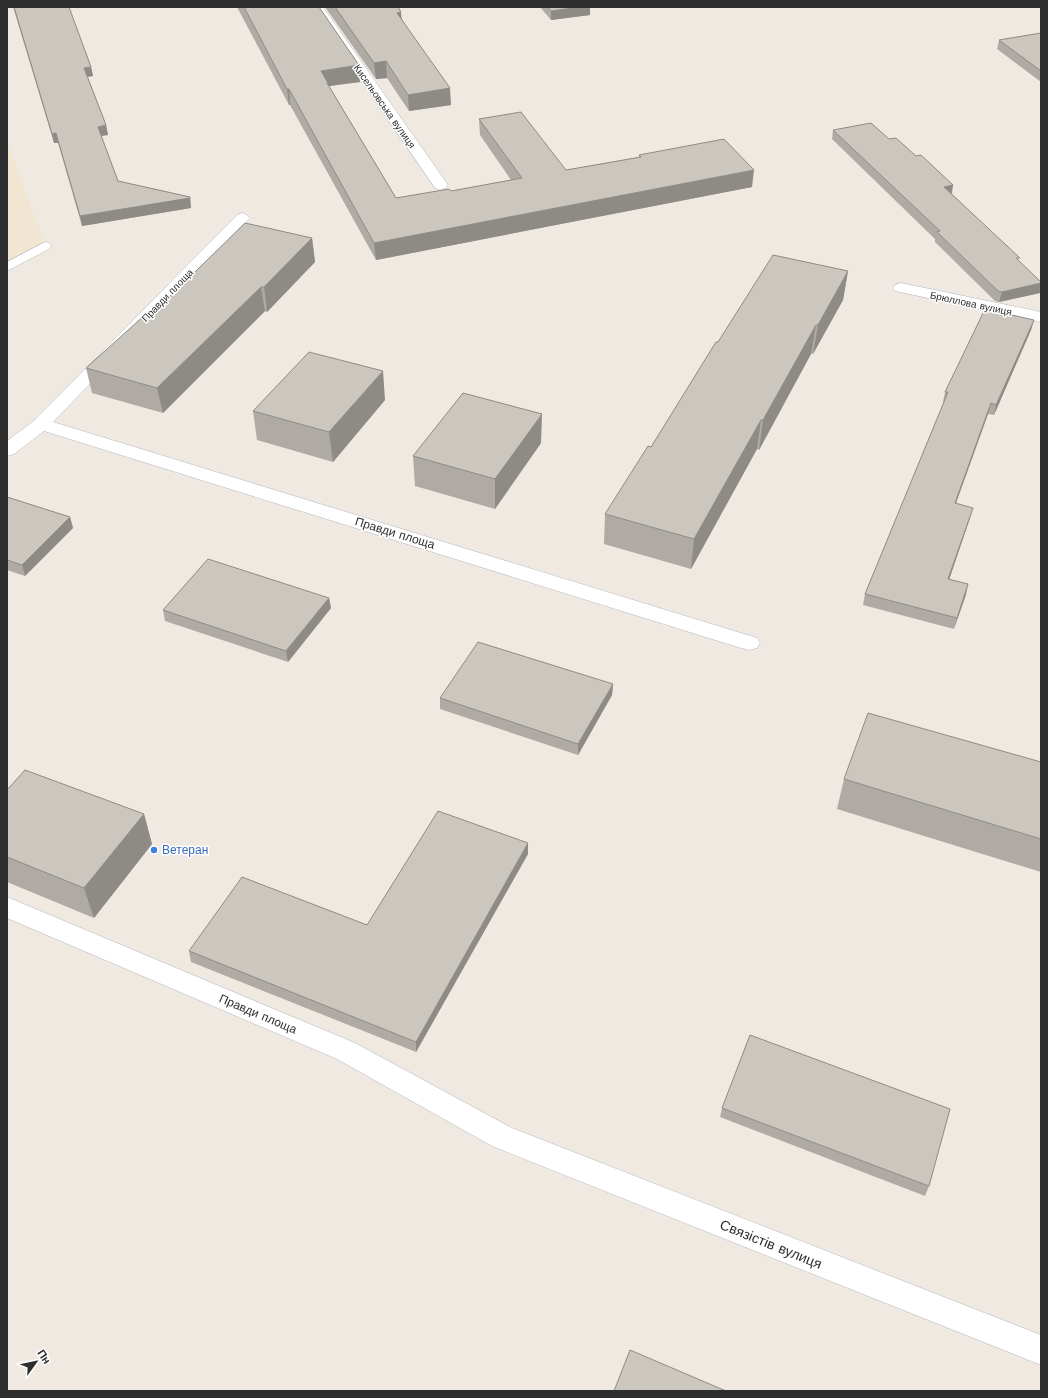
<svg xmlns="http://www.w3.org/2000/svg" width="1048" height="1398" viewBox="0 0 1048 1398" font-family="'Work Sans',sans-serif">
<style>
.education{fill:#f0e6d1}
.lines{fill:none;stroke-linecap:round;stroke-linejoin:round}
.lane-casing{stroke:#b4b7c1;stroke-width:1}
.street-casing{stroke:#b4b7c1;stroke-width:1}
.lane{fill:#fff;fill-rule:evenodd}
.street{fill:#fff;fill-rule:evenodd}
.wall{fill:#afaba4}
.shaded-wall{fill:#8e8b86}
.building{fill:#cbc7bf;stroke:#8e8b86}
.shop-dot{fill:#3f7fe0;stroke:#fff;stroke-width:1.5}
.labels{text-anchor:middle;stroke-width:3;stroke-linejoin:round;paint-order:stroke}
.far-street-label{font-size:10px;fill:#2e2e2e;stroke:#fff}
.street-label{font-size:12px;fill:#2e2e2e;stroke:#fff}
.shop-label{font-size:12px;fill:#366cbe;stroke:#fff;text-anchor:start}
.near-street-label{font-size:14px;fill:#2e2e2e;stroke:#fff}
</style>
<rect width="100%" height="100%" fill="#efe9e1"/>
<path class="education" d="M 7,140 L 45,246 L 7,264 Z"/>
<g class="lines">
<g class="lane-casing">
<path id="lane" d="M 45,242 L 49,243 L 51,246 L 49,249 L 7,271 L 7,262 Z"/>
</g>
<g class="street-casing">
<path id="street" d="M 311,7 L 323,7 L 448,185 L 445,188 L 440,190 L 435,188 Z
M 242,213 L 247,215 L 250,218 L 247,221 L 53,422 L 757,638 L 760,643 L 757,648 L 749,650 L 741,648 L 44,431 L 14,454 L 7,456 L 7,441 L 35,420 L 237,215 Z
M 901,283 L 1041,312 L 1041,322 L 895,291 L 893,288 L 895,285 Z
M 7,897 L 355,1043 L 512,1128 L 1041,1335 L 1041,1365 L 492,1146 L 337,1059 L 7,918 Z"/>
</g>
<use href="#lane" class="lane"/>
<use href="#street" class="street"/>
</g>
<path class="wall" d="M 13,7 L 56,7 L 91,67 L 93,76 L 87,77 L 106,125 L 108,135 L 101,136 L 118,181 L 190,197 L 191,208 L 82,226 L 58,143 L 54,143 Z
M 237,7 L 319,7 L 360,82 L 329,86 L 396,198 L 451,191 L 511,180 L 480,135 L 479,119 L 566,170 L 639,157 L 639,155 L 752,187 L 376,260 L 290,105 L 289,105 Z
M 325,7 L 398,7 L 402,19 L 451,105 L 409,111 L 387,78 L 376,79 Z
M 540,7 L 590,7 L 590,15 L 551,20 Z
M 1041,33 L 1041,82 L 997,49 L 999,40 Z
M 833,130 L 889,139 L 916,156 L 953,185 L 952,194 L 1019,261 L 1040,293 L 999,302 L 995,301 L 935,242 L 935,239 L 832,139 Z
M 312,238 L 315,262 L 267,312 L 265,311 L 163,413 L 92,393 L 86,368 Z
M 848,271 L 843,300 L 813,354 L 811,354 L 759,450 L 757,449 L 691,569 L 604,544 L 605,514 L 651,447 L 718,342 Z
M 1034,320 L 1031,330 L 994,415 L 988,414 L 956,503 L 970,518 L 949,579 L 968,584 L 954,629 L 863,605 L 865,594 L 944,403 L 943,402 L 945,392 Z
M 385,400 L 333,462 L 257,440 L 253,411 Z
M 541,443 L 495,509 L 415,486 L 413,456 Z
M 7,497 L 70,517 L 73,528 L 25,576 L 7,570 Z
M 329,598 L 331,608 L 288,662 L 165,621 L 163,610 Z
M 613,684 L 612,695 L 578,755 L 440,709 L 440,698 Z
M 1041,762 L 1041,872 L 837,809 L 844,779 Z
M 7,790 L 144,814 L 152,844 L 94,918 L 7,882 Z
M 528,843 L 528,854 L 416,1052 L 191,962 L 189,951 L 367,925 Z
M 722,1108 L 929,1186 L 925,1196 L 720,1117 Z"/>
<path class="shaded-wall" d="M 580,7 L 590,7 L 590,15 L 551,20 L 551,11 Z
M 401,12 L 402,28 L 397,13 Z
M 386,61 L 387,78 L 376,79 L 374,63 Z
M 359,65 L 360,82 L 329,86 L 321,71 Z
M 91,67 L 93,76 L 85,77 L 84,68 Z
M 450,88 L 451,105 L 409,111 L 408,95 Z
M 287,89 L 289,89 L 290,105 L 289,105 Z
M 106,125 L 108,135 L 100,136 L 98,127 Z
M 56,133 L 58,143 L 54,143 L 52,134 Z
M 754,170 L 752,187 L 376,260 L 374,243 Z
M 953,185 L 951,195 L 944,187 Z
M 190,197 L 191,208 L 82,226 L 80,216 Z
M 312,238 L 315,262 L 267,312 L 264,287 Z
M 848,271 L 843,300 L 813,354 L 818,325 Z
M 1041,283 L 1041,289 L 1040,293 L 999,302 L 1002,292 Z
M 261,287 L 265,311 L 163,413 L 157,388 Z
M 1034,320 L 1031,330 L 994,415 L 996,405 Z
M 816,325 L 811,354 L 759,450 L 763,420 Z
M 383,371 L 385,400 L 333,462 L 329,432 Z
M 991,403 L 988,414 L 952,514 L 955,503 Z
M 542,414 L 541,443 L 495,509 L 495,479 Z
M 761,420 L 757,449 L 691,569 L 694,539 Z
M 973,508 L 970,518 L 946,589 L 948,579 Z
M 70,517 L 73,528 L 25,576 L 22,565 Z
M 968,584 L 966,595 L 954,629 L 957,618 Z
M 329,598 L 331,608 L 288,662 L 286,651 Z
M 613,684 L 612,695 L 578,755 L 578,744 Z
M 144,814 L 152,844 L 94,918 L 84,888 Z
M 528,843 L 528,854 L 416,1052 L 416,1042 Z"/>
<path class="building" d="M 14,7 L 69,7 L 91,67 L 84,68 L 106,125 L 98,127 L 118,181 L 190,197 L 190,198 L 80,216 L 56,133 L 52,134 Z
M 244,7 L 319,7 L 359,65 L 321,71 L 328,83 L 327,83 L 396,198 L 449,189 L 451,191 L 522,178 L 479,119 L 521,112 L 566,170 L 641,157 L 639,155 L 724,139 L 754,170 L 374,243 L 289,89 L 287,89 Z
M 335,7 L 398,7 L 401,12 L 397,13 L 450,88 L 408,95 L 386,61 L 374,63 Z
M 548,7 L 580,7 L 551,11 Z
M 1041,33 L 1041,71 L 999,40 Z
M 871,123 L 889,139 L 896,138 L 916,156 L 921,155 L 953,185 L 944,187 L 1020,258 L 1016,258 L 1041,282 L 1041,283 L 1002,292 L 998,291 L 937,232 L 940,231 L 833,130 Z
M 245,223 L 312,238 L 264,287 L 261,287 L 157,388 L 86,368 L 147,313 L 152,314 Z
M 773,255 L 848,271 L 818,325 L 816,325 L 763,420 L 761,420 L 694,539 L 605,514 L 648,446 L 651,447 L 716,342 L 718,342 Z
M 985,309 L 1034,320 L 996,405 L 991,403 L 955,503 L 973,508 L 948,579 L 968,584 L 957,618 L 865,594 L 948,392 L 945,392 Z
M 309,352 L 383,371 L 329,432 L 253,411 Z
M 463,393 L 542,414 L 495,479 L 413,456 Z
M 7,497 L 70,517 L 22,565 L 7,560 Z
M 208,559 L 329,598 L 286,651 L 163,610 Z
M 478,642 L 613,684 L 578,744 L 440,698 Z
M 868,713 L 1041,762 L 1041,839 L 844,779 Z
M 25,770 L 144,814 L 84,888 L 7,857 L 7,790 Z
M 438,811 L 528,843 L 416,1042 L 189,951 L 242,877 L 367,925 Z
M 750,1035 L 950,1109 L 929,1186 L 722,1108 Z
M 630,1350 L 726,1391 L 614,1391 Z"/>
<circle class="shop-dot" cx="154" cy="850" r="4"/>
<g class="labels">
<g class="far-street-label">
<text transform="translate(385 106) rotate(55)" y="4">Кисельовська вулиця</text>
<text transform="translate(167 295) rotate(-46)" y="4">Правди площа</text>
<text transform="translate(971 303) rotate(12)" y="4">Брюллова вулиця</text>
</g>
<g class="street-label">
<text transform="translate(395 533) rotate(17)" y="4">Правди площа</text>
<text transform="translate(258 1014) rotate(23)" y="4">Правди площа</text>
</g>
<g class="shop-label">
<text x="162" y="854">Ветеран</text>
</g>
<g class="near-street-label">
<text transform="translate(771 1244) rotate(22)" y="5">Связістів вулиця</text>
</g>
</g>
<rect width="1048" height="1398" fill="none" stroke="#2e2e2e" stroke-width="16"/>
<g transform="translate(36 1362) rotate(57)" stroke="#ffffff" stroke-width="3" paint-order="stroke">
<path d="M0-3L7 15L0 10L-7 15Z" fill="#2e2e2e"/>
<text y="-6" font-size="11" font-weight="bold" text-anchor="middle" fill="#2e2e2e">Пн</text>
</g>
</svg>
